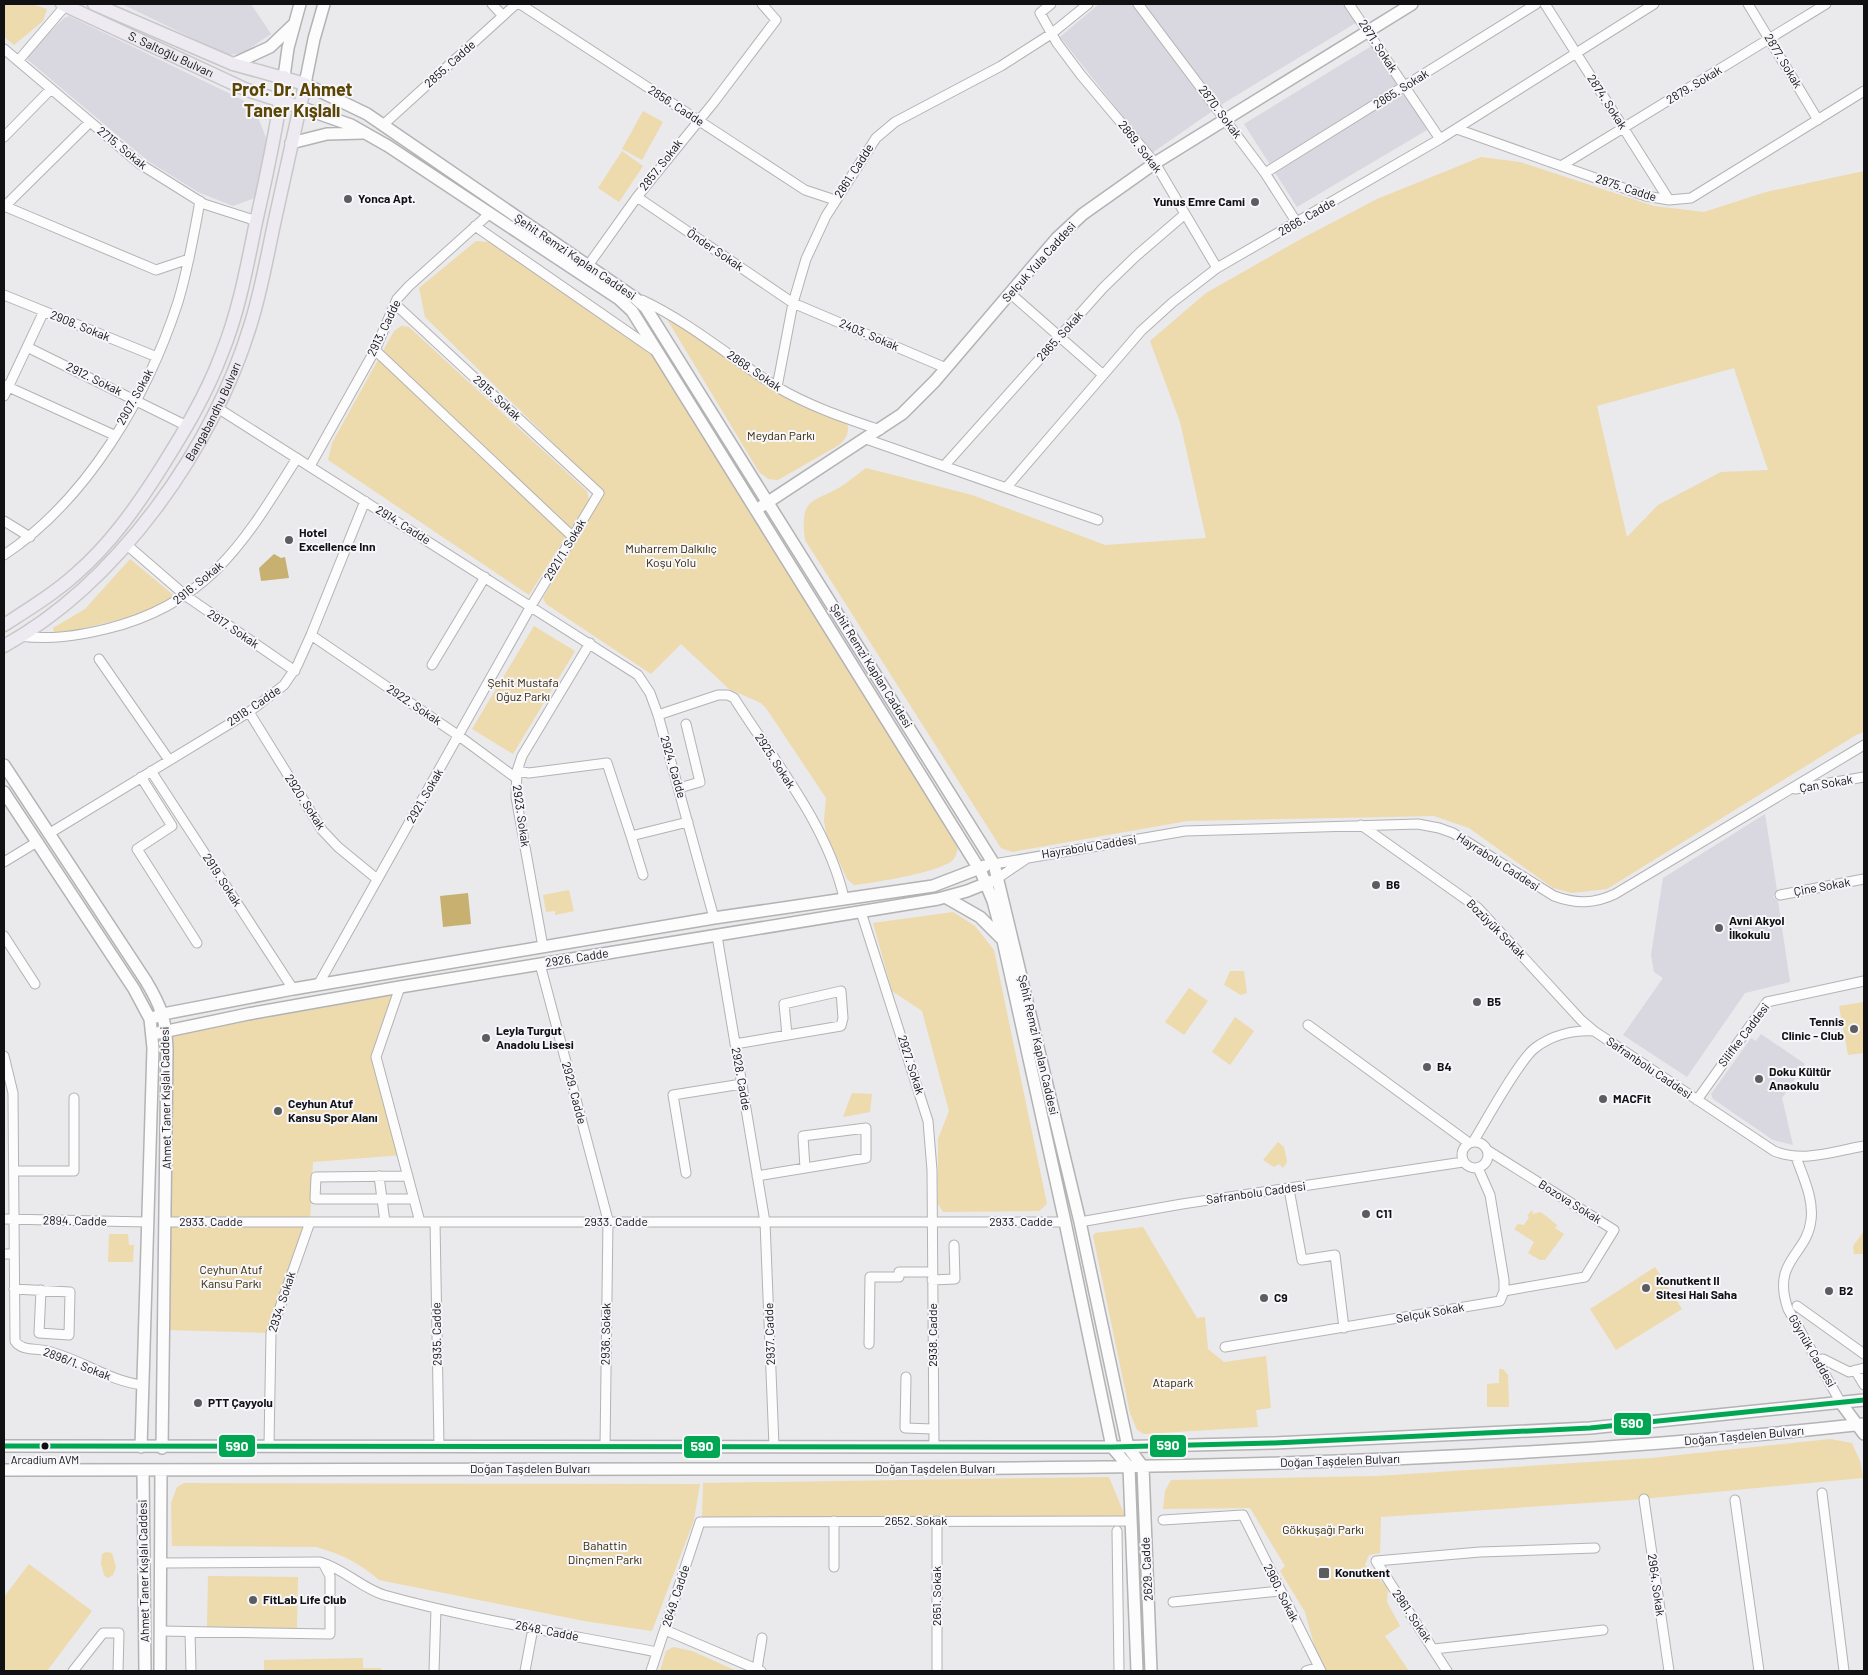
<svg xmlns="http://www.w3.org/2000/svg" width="1868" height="1675" viewBox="0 0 1868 1675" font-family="Barlow,sans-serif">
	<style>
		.built { fill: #d9d7df }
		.green { fill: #eddaad; fill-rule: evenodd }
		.water { fill: #c8b071 }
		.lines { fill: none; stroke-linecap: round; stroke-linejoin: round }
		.street-casing { stroke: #b3b2b4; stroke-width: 11 }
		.secondary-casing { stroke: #b3b2b4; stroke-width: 14 }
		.primary-casing { stroke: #c8c7c8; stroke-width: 15 }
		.street { stroke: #fcfcfc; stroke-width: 9 }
		.secondary { stroke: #fcfcfc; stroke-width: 11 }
		.primary { stroke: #edeaf1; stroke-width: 12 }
		.bus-1-casing { stroke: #f7f6fa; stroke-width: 9 }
		.bus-1 { stroke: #00a651; stroke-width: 5 }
		.poi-dot { fill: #5d5c5e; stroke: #f7f6fa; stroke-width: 2 }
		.bus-dot { fill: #111012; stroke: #f7f6fa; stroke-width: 2 }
		.labels { text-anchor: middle; stroke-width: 4; stroke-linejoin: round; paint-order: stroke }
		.bus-label { font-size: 11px; fill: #111012; stroke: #f7f6fa }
		.street-label { font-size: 12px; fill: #111012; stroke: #f7f6fa }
		.poi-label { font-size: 12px; font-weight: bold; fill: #111012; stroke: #f7f6fa; text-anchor: start }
		.park-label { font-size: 12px; fill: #352700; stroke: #f7f6fa }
		.district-label { font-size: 18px; font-weight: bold; fill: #5a4504; stroke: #f7f6fa }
		.line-badge { stroke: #f7f6fa; stroke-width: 2 }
		.badge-label { font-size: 14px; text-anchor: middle; font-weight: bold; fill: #fff }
	</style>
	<rect width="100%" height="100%" fill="#eae9ec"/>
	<path class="built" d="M122 4H251L271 34 243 53 227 55Z
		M1099 4H1347L1359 21 1224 103 1152 153 1060 37Z
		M69 16 243 100 256 112 266 138 257 197 233 206 198 192 148 161 28 60 27 55 64 18Z
		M1375 44 1427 130 1297 207 1244 124Z
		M1765 814 1777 890 1773 897 1778 901 1790 982 1745 993 1687 1077 1623 1035 1663 978 1654 972 1651 955 1663 878Z
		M1761 1034 1805 1064 1782 1098 1793 1145 1773 1140 1713 1099 1711 1094 1751 1038 1756 1041Z"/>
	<path class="green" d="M4 4H32L47 9 43 21 14 45 4 37Z
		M643 111 663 122 642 160 622 149Z
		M622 151 643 166 619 202 598 188Z
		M1481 157 1520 162 1654 206 1704 212 1766 192 1864 171V732L1856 735 1607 889 1572 893 1553 888 1469 828 1434 816 1187 821 1012 852 1001 848 805 540C799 494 815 504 845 484 852 479 859 473 866 468L972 495 1105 545 1206 538 1180 422 1150 341 1206 293 1301 239 1377 199ZM1734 368 1768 470 1721 472 1658 505 1627 537 1597 406Z
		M476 241 489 242 556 286 653 356 752 517 790 569 950 833 958 849C956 853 956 857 953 860 941 872 873 883 854 885L847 879 826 833 824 820 826 798 766 708 761 703 729 689 681 644 651 674 546 604 543 598 604 493 425 317 419 288Z
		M665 316 744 368 846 420C850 431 848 437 839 445L778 480 768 479 759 472Z
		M401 326 409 327 587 491 589 500 529 595 328 460 332 443 394 331Z
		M130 559 177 598C138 617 96 626 54 634L53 628 85 609Z
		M534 626 575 651 513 754 472 729Z
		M569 890 574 911 555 915V911L546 912 543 895Z
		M953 912 975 926 994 950 1047 1204 1039 1211 943 1212 938 1204V1139L949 1111 922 1011 892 991 873 923Z
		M1230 971H1244L1247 993 1241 995 1224 985Z
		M400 987 377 1049 402 1155 313 1162 310 1222 271 1333 165 1330 166 1029Z
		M1189 988 1208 1001 1184 1035 1165 1022Z
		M1864 1002V1053L1848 1055 1839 1006Z
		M1235 1017 1254 1031 1230 1065 1212 1052Z
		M852 1093 872 1094 870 1112 843 1117Z
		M1278 1142 1284 1147 1287 1162 1283 1168 1279 1164 1274 1167 1263 1160Z
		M1532 1210 1533 1214 1540 1212C1547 1216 1551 1220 1557 1225L1555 1228 1564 1234 1545 1260H1540L1528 1253 1534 1242 1514 1229 1518 1224 1524 1225 1529 1217 1527 1216Z
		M1143 1227 1197 1318 1205 1317 1208 1349 1224 1362 1266 1356 1271 1408 1256 1410 1258 1427 1144 1434 1137 1430 1130 1413 1093 1236 1095 1233Z
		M1864 1231V1254H1854L1853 1246Z
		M109 1234H128L129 1245H134L133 1262H108Z
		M1655 1267 1682 1309 1616 1350 1590 1309Z
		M1499 1369H1503L1508 1375 1509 1407H1487V1384L1499 1383Z
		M1830 1439 1852 1443 1860 1461 1863 1478 1631 1500 1381 1517 1380 1553 1369 1555 1365 1565 1388 1588 1387 1602 1400 1626 1385 1636 1409 1671H1325L1318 1659 1305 1612 1280 1571 1285 1566 1250 1508 1163 1509 1165 1491 1171 1480 1378 1476 1651 1458Z
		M1109 1477 1125 1516 702 1517 703 1483Z
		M184 1483 700 1484 694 1520 652 1631 584 1621 379 1580C360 1563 341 1554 316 1547L172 1546 171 1503 177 1487Z
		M106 1552 112 1553 116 1567 113 1575 108 1578 104 1575 101 1564 102 1554Z
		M29 1564 92 1611 47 1671H4V1597Z
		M208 1576 298 1577 297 1629 207 1627Z
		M673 1647 692 1651 737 1671H660L666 1651Z
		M363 1658V1668H381V1671H264V1660Z"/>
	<path class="water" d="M274 554 281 558 285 557 289 578 261 581 259 568Z
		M468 893 471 924 443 927 440 896Z"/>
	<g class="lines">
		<g class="street-casing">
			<path id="street" d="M492 4 503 16
				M520 4 805 190 835 200
				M1051 4 1040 13 1057 43 1081 75 1155 163 1217 268
				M1138 4 1265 173 1297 223
				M1349 4 1440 139
				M1545 4 1669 200
				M1748 4 1818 120
				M4 49 140 164 204 204 257 221
				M18 61 66 5
				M383 125 516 4
				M1457 129 1646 196 1669 200 1691 198 1864 91
				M4 137 51 89
				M1561 166 1826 4
				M1265 173 1536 4
				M637 197 793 303 946 368
				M4 206 156 270 189 259
				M4 207 90 122
				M475 226 654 350
				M587 267 637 197 714 102 776 20 762 4
				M1011 294 1102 374
				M4 295 157 357
				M642 300C691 323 732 359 777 387 809 406 845 418 880 430
				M27 347 187 426
				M375 350 573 537
				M4 385 114 435
				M777 387 793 303 806 259 826 216 876 138 895 122 1001 66 1051 34 1088 4
				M4 396 44 311
				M216 407 638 675 650 693 658 715 714 918
				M866 439 1098 520
				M310 466 375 350 397 299 409 286 489 214
				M944 466 1103 288 1135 257 1185 214
				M1006 488 1141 331 1173 302 1217 268 1440 139 1654 4
				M4 521 30 537
				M127 545 186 596 295 671
				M4 555C88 499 147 397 178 302 188 269 194 235 200 201
				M311 635 459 736 516 778
				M20 636C50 640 77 636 106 629 209 604 245 541 297 458
				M99 659 169 760
				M432 665 485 577
				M249 712 322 830 338 847 377 879
				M658 715 718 695H728L734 698C774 761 827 824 844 898
				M151 771 293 989
				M517 771 529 773 607 763 631 836 688 822
				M141 777 172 826 137 849 197 943
				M679 788 700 782 686 724
				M1795 789 1864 777
				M1361 825 1478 908 1581 1020 1594 1031
				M50 833 249 712 284 685 297 666 311 635 365 501
				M631 836 643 875
				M4 862 37 842
				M994 864 1185 831 1418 824 1439 828 1453 833 1554 896C1576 904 1594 904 1615 894L1864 745
				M998 878 1026 859
				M1780 895 1864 879
				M861 912 928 1121 932 1170 934 1447
				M4 936 35 984
				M717 936 765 1222 774 1446
				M543 947 516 797 517 771 522 756 590 643
				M540 964 608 1220 605 1447
				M318 985 531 606 599 493 395 304
				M400 987 376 1057 420 1222
				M1308 1025 1469 1143
				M735 1044 841 1026 843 1018 841 991 784 1004 787 1035
				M4 1056 13 1093 15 1341C21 1351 36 1348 47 1351 81 1359 108 1381 143 1385
				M1697 1100 1767 1002 1864 981
				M1462 1155a13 13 0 1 1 26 0a13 13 0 1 1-26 0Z
				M1473 1142C1486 1121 1519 1060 1535 1048 1552 1035 1574 1030 1594 1031L1774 1151C1804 1163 1834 1151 1864 1146
				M1487 1150 1614 1230 1585 1277 1504 1291
				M1796 1157C1803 1177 1814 1199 1811 1220 1807 1256 1771 1260 1788 1309L1841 1403
				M14 1171H74V1098
				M686 1173 673 1095 742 1084
				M379 1176 385 1222
				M408 1176 316 1177 315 1199H414
				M757 1176 866 1158V1128L803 1136 805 1168
				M1289 1189 1302 1260 1335 1255 1344 1328
				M4 1219 147 1222
				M166 1222H1065
				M435 1222 439 1446
				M1080 1222 1182 1204 1463 1162
				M4 1254H14
				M932 1280 955 1279 954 1245
				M14 1289 70 1292 69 1335 39 1333 41 1290
				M1797 1306 1864 1354
				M869 1344 870 1277H899V1272H932
				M1225 1347 1500 1301 1504 1291V1280L1490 1195 1478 1168
				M1816 1360 1823 1359 1849 1372 1864 1368
				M1855 1370 1864 1385
				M906 1377 905 1428 933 1429
				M269 1445 271 1333 310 1222
				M1822 1493 1844 1671
				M1644 1499 1669 1671
				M1735 1500 1759 1671
				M1163 1520 1243 1515 1321 1671
				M1117 1531 1119 1671
				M163 1563 320 1562C343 1568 361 1588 384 1595 474 1620 566 1634 657 1652
				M834 1567V1521
				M1173 1602 1280 1591
				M665 1630 761 1671
				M161 1631 330 1634V1576L323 1563
				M190 1632 191 1671
				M1434 1649 1603 1630
				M757 1669 762 1638
				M73 1671 103 1633H119L118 1671
				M434 1671 436 1609
				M525 1671 533 1628
				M651 1671 700 1522 1131 1521
				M937 1671V1521
				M1306 1671 1319 1667
				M1447 1671 1376 1561 1480 1552 1595 1548"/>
		</g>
		<g class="secondary-casing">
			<path id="secondary" d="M324 4 314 39 305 84 367 114 635 298 646 308 994 864 1080 1222 1128 1447 1143 1467
				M233 64 270 47 293 25
				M284 77 288 48 300 4
				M300 107 351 125 388 146 619 299 632 311 981 872 993 901 1000 927 1065 1222 1112 1447 1129 1467 1137 1671
				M291 143 327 134 363 133
				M762 506 902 414 935 381 1057 238 1083 214 1155 163 1412 4
				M4 765 146 981C161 1006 166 1020 167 1049L162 1448
				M4 792 134 989 150 1019 153 1048 141 1447
				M945 897 980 917 1001 938
				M150 1019 163 1014 293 989 714 918 933 886 985 866
				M153 1034 248 1014 400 987 938 899 967 891 992 881
				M1841 1403 1864 1434
				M4 1446 1112 1447 1274 1443 1590 1428 1864 1400
				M1143 1467 1151 1671
				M4 1470C235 1470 465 1469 696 1469 1086 1470 1476 1467 1864 1424
				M143 1470 145 1671
				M160 1671 161 1470"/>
		</g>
		<g class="primary-casing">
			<g id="primary">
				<path id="s1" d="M62 4 247 90 300 107"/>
				<path d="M4 625C29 609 55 593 77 573 110 544 135 509 158 473 182 435 206 396 222 353 239 311 247 266 256 222 267 174 277 126 284 77"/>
				<path id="s2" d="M4 646C118 583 214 447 251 323 261 291 267 257 274 224 284 177 295 131 305 84L233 64 94 4"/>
			</g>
		</g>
		<use href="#street" class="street"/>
		<use href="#secondary" class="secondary"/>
		<use href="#primary" class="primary"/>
		<g class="bus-1-casing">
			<path id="bus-1" d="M4 1446 1112 1447 1274 1443 1590 1428 1864 1400"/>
		</g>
		<use href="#bus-1" class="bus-1"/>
	</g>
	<g class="poi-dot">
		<circle cx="348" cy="199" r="5"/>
		<circle cx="1255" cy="202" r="5"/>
		<circle cx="289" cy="540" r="5"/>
		<circle cx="1376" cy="885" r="5"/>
		<circle cx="1719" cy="928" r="5"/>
		<circle cx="1477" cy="1002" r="5"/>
		<circle cx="1854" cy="1029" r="5"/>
		<circle cx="486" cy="1038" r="5"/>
		<circle cx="1427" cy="1067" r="5"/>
		<circle cx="1759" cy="1079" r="5"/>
		<circle cx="1603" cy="1099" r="5"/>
		<circle cx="278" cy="1111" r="5"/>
		<circle cx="1366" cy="1214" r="5"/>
		<circle cx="1646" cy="1288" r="5"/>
		<circle cx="1829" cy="1291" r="5"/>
		<circle cx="1264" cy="1298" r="5"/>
		<circle cx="198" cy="1403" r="5"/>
		<rect x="1318" y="1567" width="12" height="12" rx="2.5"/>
		<circle cx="253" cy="1600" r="5"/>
	</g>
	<circle class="bus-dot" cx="45" cy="1446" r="4.5"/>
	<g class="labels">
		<g class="bus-label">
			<text x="45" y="1464">Arcadium AVM</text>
		</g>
		<g class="street-label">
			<text transform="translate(1378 46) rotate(57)" y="4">2871. Sokak</text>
			<text dy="4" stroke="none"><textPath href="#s1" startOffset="120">S. Saltoğlu Bulvarı</textPath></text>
			<text transform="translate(1783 61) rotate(59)" y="4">2877. Sokak</text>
			<text transform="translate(450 64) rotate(-42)" y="4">2855. Cadde</text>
			<text transform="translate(1694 85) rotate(-31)" y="4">2879. Sokak</text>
			<text transform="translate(1401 89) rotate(-32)" y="4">2865. Sokak</text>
			<text transform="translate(1607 102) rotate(57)" y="4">2874. Sokak</text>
			<text transform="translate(676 106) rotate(33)" y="4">2856. Cadde</text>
			<text transform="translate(1220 112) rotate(53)" y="4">2870. Sokak</text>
			<text transform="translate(1140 147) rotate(52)" y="4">2869. Sokak</text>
			<text transform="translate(122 148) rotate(39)" y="4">2715. Sokak</text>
			<text transform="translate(661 165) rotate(-52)" y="4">2857. Sokak</text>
			<text transform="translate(854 171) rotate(-57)" y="4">2861. Cadde</text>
			<text transform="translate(1626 188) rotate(18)" y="4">2875. Cadde</text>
			<text transform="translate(1307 217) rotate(-30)" y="4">2866. Cadde</text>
			<text transform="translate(715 250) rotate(34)" y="4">Önder Sokak</text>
			<text transform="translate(575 257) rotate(34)" y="4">Şehit Remzi Kaplan Caddesi</text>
			<text transform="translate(1039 262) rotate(-48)" y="4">Selçuk Yula Caddesi</text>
			<text transform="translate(80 326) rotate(22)" y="4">2908. Sokak</text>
			<text transform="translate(384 328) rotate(-64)" y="4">2913. Cadde</text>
			<text transform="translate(869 335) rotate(23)" y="4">2403. Sokak</text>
			<text transform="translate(1060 336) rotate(-48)" y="4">2865. Sokak</text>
			<text transform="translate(754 371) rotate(34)" y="4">2868. Sokak</text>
			<text transform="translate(94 379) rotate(26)" y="4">2912. Sokak</text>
			<text transform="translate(135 397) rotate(-61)" y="4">2907. Sokak</text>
			<text transform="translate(497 398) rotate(43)" y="4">2915. Sokak</text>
			<text dy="4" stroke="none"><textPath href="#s2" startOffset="319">Bangabandhu Bulvarı</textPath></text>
			<text transform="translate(403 525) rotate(32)" y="4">2914. Cadde</text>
			<text transform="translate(565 550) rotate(-59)" y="4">2921/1. Sokak</text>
			<text transform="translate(198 583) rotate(-39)" y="4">2916. Sokak</text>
			<text transform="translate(233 629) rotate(34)" y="4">2917. Sokak</text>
			<text transform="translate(871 666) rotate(58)" y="4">Şehit Remzi Kaplan Caddesi</text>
			<text transform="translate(414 705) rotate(34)" y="4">2922. Sokak</text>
			<text transform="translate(254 706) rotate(-34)" y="4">2918. Cadde</text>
			<text transform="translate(775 761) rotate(57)" y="4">2925. Sokak</text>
			<text transform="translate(673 767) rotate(74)" y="4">2924. Cadde</text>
			<text transform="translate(1826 784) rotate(-10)" y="4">Çan Sokak</text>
			<text transform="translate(425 796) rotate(-60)" y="4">2921. Sokak</text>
			<text transform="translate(305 802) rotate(57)" y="4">2920. Sokak</text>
			<text transform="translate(521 816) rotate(82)" y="4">2923. Sokak</text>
			<text transform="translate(1089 847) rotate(-9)" y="4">Hayrabolu Caddesi</text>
			<text transform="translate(1498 862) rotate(33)" y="4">Hayrabolu Caddesi</text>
			<text transform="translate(222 880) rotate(57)" y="4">2919. Sokak</text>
			<text transform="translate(1822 887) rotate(-10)" y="4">Çine Sokak</text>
			<text transform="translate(1496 929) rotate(45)" y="4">Bozüyük Sokak</text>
			<text transform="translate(577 958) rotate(-9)" y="4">2926. Cadde</text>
			<text transform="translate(1744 1035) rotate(-53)" y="4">Silifke Caddesi</text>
			<text transform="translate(1038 1045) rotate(77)" y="4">Şehit Remzi Kaplan Caddesi</text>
			<text transform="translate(911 1065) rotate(72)" y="4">2927. Sokak</text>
			<text transform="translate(1649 1068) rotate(34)" y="4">Safranbolu Caddesi</text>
			<text transform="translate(741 1079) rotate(80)" y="4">2928. Cadde</text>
			<text transform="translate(574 1093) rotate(75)" y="4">2929. Cadde</text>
			<text transform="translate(166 1098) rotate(-91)" y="4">Ahmet Taner Kışlalı Caddesi</text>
			<text transform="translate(1256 1193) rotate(-8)" y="4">Safranbolu Caddesi</text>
			<text transform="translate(1570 1202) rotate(32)" y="4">Bozova Sokak</text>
			<text transform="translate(75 1221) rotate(1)" y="4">2894. Cadde</text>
			<text x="211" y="1226">2933. Cadde</text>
			<text x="616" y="1226">2933. Cadde</text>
			<text x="1021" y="1226">2933. Cadde</text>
			<text transform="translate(282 1302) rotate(-72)" y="4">2934. Sokak</text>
			<text transform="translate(1430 1313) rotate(-10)" y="4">Selçuk Sokak</text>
			<text transform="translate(437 1334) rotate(-91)" y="4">2935. Cadde</text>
			<text transform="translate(606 1334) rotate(-89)" y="4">2936. Sokak</text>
			<text transform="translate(770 1334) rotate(-92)" y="4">2937. Cadde</text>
			<text transform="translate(933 1335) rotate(-90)" y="4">2938. Cadde</text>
			<text transform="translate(1812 1351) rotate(60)" y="4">Göynük Caddesi</text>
			<text transform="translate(77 1364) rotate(21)" y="4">2896/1. Sokak</text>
			<text transform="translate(1744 1436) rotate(-5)" y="4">Doğan Taşdelen Bulvarı</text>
			<text transform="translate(1340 1461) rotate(-2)" y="4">Doğan Taşdelen Bulvarı</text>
			<text x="530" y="1473">Doğan Taşdelen Bulvarı</text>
			<text x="935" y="1473">Doğan Taşdelen Bulvarı</text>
			<text x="916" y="1525">2652. Sokak</text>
			<text transform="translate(1147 1569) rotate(-93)" y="4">2629. Cadde</text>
			<text transform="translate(144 1571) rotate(-91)" y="4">Ahmet Taner Kışlalı Caddesi</text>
			<text transform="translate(1656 1585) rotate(82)" y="4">2964. Sokak</text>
			<text transform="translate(1281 1593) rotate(63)" y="4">2960. Sokak</text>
			<text transform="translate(676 1596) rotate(-72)" y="4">2649. Cadde</text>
			<text transform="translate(937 1596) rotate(-90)" y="4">2651. Sokak</text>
			<text transform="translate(1412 1616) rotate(56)" y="4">2961. Sokak</text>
			<text transform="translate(547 1631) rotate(11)" y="4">2648. Cadde</text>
		</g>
		<g class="poi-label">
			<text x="358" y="203">Yonca Apt.</text>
			<text x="1245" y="206" text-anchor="end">Yunus Emre Cami</text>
			<text x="299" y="537">Hotel<tspan x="299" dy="14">Excellence Inn</tspan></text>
			<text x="1386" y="889">B6</text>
			<text x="1729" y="925">Avni Akyol<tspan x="1729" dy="14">İlkokulu</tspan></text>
			<text x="1487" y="1006">B5</text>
			<text x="1844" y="1026" text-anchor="end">Tennis<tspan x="1844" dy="14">Clinic - Club</tspan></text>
			<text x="496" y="1035">Leyla Turgut<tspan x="496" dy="14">Anadolu Lisesi</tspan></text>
			<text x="1437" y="1071">B4</text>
			<text x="1769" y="1076">Doku Kültür<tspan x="1769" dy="14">Anaokulu</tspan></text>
			<text x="1613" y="1103">MACFit</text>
			<text x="288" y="1108">Ceyhun Atuf<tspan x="288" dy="14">Kansu Spor Alanı</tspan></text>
			<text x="1376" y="1218">C11</text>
			<text x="1656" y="1285">Konutkent II<tspan x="1656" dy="14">Sitesi Halı Saha</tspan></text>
			<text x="1839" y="1295">B2</text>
			<text x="1274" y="1302">C9</text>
			<text x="208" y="1407">PTT Çayyolu</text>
			<text x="1335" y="1577">Konutkent</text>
			<text x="263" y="1604">FitLab Life Club</text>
		</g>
		<g class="park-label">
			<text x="781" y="440">Meydan Parkı</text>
			<text x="671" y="553">Muharrem Dalkılıç<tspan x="671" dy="14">Koşu Yolu</tspan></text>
			<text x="523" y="687">Şehit Mustafa<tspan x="523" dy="14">Oğuz Parkı</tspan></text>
			<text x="231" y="1274">Ceyhun Atuf<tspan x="231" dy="14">Kansu Parkı</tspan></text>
			<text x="1173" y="1387">Atapark</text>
			<text x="1323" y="1534">Gökkuşağı Parkı</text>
			<text x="605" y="1550">Bahattin<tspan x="605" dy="14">Dinçmen Parkı</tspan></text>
		</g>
		<g class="district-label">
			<text x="292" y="96">Prof. Dr. Ahmet<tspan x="292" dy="21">Taner Kışlalı</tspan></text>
		</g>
	</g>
	<g class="line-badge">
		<rect x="1613" y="1412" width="39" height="24" rx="5" fill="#00a651"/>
		<rect x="1149" y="1434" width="38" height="24" rx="5" fill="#00a651"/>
		<rect x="218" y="1434" width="38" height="24" rx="5" fill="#00a651"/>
		<rect x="683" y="1435" width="38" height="24" rx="5" fill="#00a651"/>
	</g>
	<g class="badge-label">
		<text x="1632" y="1428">590</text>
		<text x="1168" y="1450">590</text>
		<text x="237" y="1451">590</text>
		<text x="702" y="1451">590</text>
	</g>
	<rect width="1868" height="1675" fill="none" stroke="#111012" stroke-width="10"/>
</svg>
